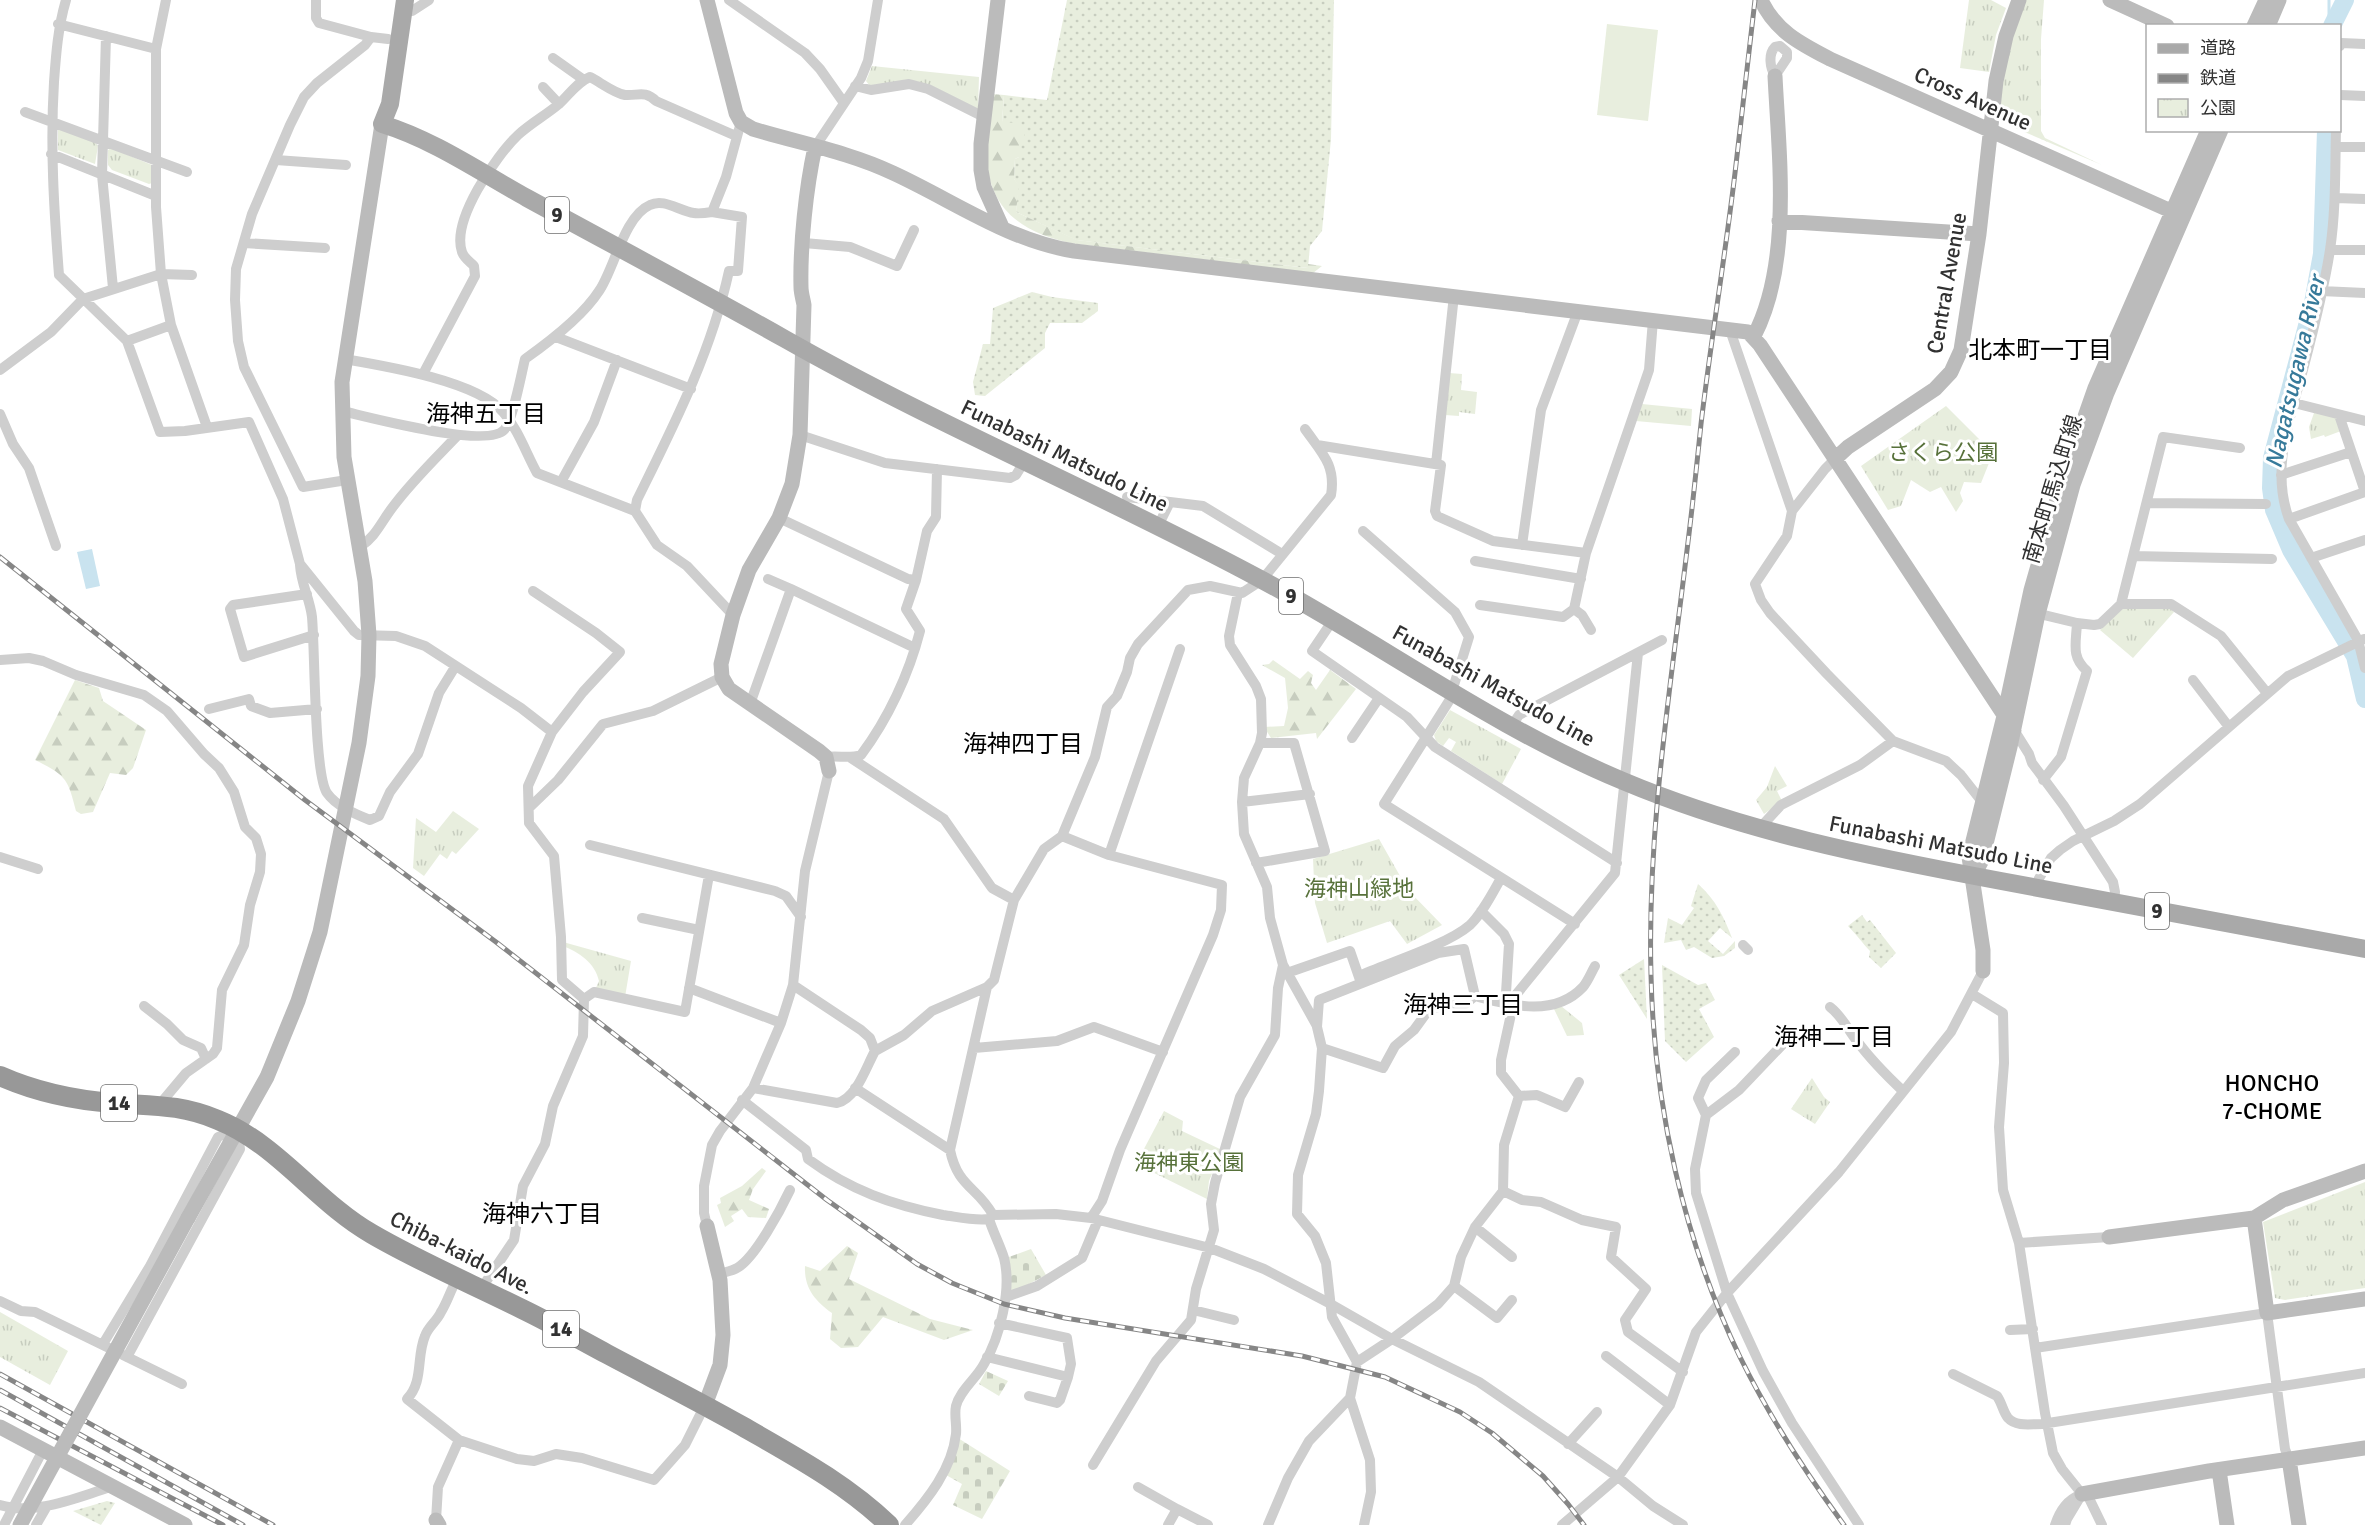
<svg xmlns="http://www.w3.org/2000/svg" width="2365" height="1525" viewBox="0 0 2365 1525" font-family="Signika,'Noto Sans JP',sans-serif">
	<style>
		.grass { fill: url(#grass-dots) }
		.forest { fill: url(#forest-firs) }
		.cemetery { fill: url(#cemetery-stones) }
		.park { fill: url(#park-tufts) }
		.pitch { fill: #e8eede }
		.water { fill: #c9e3ef }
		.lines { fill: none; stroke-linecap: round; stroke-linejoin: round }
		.stream { stroke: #c9e3ef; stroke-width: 3 }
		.river { stroke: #c9e3ef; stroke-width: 18 }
		.street { stroke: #cecece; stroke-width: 10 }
		.secondary { stroke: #bbb; stroke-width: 15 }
		.primary { stroke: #a9a9a9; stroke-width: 18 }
		.highway { stroke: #989898; stroke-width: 20 }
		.rail-casing { stroke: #868686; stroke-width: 5 }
		.rail { stroke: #fff; stroke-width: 3; stroke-dasharray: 9; stroke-linecap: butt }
		.secondary-bridge { stroke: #bbb; stroke-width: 15 }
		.labels { text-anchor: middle; stroke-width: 6; stroke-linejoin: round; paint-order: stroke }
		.shield { fill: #fff; stroke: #6f6f6f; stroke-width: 1.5 }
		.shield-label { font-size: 21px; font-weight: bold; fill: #313131 }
		.street-label { font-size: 22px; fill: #313131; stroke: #fff }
		.park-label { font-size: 22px; fill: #57713a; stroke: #fff }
		.neighbourhood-label { font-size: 24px; fill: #000; stroke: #fff }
		.water-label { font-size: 24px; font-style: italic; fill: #377a9a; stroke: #fff }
	</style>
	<defs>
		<pattern id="grass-dots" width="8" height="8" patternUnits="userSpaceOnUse" patternTransform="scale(1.5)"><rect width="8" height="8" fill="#e8eede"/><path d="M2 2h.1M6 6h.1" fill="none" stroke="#c7cdbf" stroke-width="1.8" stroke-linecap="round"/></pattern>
		<pattern id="forest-firs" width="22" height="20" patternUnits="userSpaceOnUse" patternTransform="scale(1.5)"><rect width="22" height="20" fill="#e8eede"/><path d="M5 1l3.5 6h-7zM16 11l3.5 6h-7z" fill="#c7cdbf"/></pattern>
		<pattern id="cemetery-stones" width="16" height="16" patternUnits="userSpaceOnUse" patternTransform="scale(1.5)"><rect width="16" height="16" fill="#e8eede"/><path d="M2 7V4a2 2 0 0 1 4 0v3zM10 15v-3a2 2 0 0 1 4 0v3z" fill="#c7cdbf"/></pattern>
		<pattern id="park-tufts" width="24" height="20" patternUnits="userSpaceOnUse" patternTransform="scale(1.5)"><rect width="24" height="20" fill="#e8eede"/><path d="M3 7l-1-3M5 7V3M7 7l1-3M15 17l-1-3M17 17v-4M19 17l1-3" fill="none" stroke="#c7cdbf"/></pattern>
	</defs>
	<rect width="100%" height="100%" fill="#fff"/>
	<path class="grass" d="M1067 0H1334L1331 139 1322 231 1310 246 1308 268 1076 240 1016 212 1018 185 1014 179 1015 159 1019 157V140L1002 122 1004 95 1047 100Z
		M1032 292 1052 297 1098 303V311L1082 323H1050L1045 333V348L985 396 975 395 973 382 983 344H990L993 308Z
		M1698 884C1716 900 1724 917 1732 938L1720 928 1708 941 1723 954 1735 941V948L1724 956 1712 958 1694 947 1686 950 1681 940 1664 943 1668 918 1682 925 1694 908 1691 906Z
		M1862 915 1867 922 1870 920 1896 953 1881 968 1869 957 1870 951C1864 945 1856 934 1848 926Z
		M1644 959 1647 1019 1619 975Z
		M1662 965 1698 985 1706 983 1715 1000 1699 1009 1714 1037 1686 1062 1665 1041Z
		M107 1501 115 1503 101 1525 73 1511Z"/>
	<path class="forest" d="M992 94 1004 95 1002 122 1018 123 1025 128 1024 139 1019 140V157L1015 159 1014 179 1019 185 1016 212 1077 240 1308 268V264L1322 266 1313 273 1076 244C1019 233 985 207 986 145 986 128 990 110 992 94Z
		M1273 660 1300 679 1308 671 1313 675 1311 683 1316 690 1330 670 1356 689 1317 739 1316 733 1271 738 1264 727 1284 726 1288 708 1285 678 1262 665 1269 664Z
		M75 680 99 688 103 701 146 730 133 768 126 775 110 773 93 812 81 814 76 811C68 779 66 775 35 760Z
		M762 1168 766 1171 753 1189 749 1200 769 1209 766 1218 748 1217 742 1209 731 1216 734 1221 725 1227 717 1205 721 1203 720 1198 742 1186Z
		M847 1246 858 1253 849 1279 930 1319 973 1330 944 1340 883 1317 858 1347 841 1348 830 1339 832 1313C815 1301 804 1288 805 1266L820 1271Z"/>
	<path class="cemetery" d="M1031 1249 1046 1275 1010 1294 1006 1258Z
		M986 1371 1008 1381 999 1396 979 1384Z
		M958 1438 1010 1471 982 1519 953 1505 962 1484 946 1475Z"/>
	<path class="park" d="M1969 0H1991L2006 8 1996 35 1989 72 1960 68Z
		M2023 0H2044L2041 39V131L2045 138 2102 165 2008 125 1996 115 2003 66Z
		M872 66 979 77 978 109 927 86H870L866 81Z
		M58 129 94 141 98 146 95 164 58 150Z
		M111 148 152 165V183L149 184 112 170 108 165V150Z
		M1449 373 1462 374 1461 390 1477 392 1475 414 1459 412V416L1445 415Z
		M1642 404 1692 409 1691 426 1636 421Z
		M1946 406 1993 453 1981 483 1964 482 1960 493 1963 501 1956 512 1941 487 1930 492 1911 480 1901 506 1888 510 1861 466Z
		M2314 413 2337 415 2341 431 2325 437 2324 435 2311 439 2309 427Z
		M2123 607H2168L2174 612 2133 658 2100 630Z
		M1450 710 1521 749 1502 784 1451 751 1456 742 1449 738 1443 746 1436 741 1434 735Z
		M1775 766 1787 786 1777 791 1782 801 1764 814 1756 800 1767 787Z
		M453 811 479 829 456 854 452 851 447 859 440 854 424 876 413 868 416 818 436 832Z
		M1379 839 1408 890 1442 925 1407 944 1390 921 1327 943 1315 903 1313 859Z
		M563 942 631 961 625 997 595 990 599 981C595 963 579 952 563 946Z
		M1561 1006 1582 1023 1584 1035 1567 1036 1554 1009Z
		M1812 1078 1824 1097 1830 1102 1815 1124 1791 1109Z
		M1164 1111 1183 1121 1182 1131 1222 1150 1209 1181 1207 1199 1136 1164Z
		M2365 1182V1288L2285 1300 2275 1298 2263 1222Z
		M0 1312 68 1351 50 1385 0 1357Z"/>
	<path class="pitch" d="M1607 24 1658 30 1648 121 1597 115Z"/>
	<path class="water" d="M92 549 100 586 86 589 77 552Z"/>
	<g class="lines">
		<path class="stream" d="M2329 0V26"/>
		<path class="river" d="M2332 26 2345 0
			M2326 130 2322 254 2313 303 2272 458 2271 488 2274 510 2291 550 2355 656 2365 699"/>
		<path class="street" d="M66 0C58 27 56 54 54 82 50 147 54 210 59 275L127 341 160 432 185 431 249 422 283 499 300 564 354 631 359 635 396 636 425 646 521 708 552 732
			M166 0 156 49V207L161 274 171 325 207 427
			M316 0V18L319 23 371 37 388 39
			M729 0 805 53 820 69 844 103
			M404 10 412 11 429 0
			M58 24 156 49
			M106 36 102 175 113 288
			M1780 46 1787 52V58L1775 76C1770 68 1768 54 1775 47Z
			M2340 46 2341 43 2365 44
			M553 58 584 80
			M855 86 871 90 909 84 928 89 984 117
			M543 87 559 104
			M2340 95 2365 96
			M25 112 187 172
			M2336 130C2335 170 2336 210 2330 250 2324 289 2314 328 2304 366 2291 416 2270 467 2289 519L2358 640 2365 668
			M815 147 861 78 868 61 878 0
			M2336 147H2365
			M51 154 156 196
			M276 160 346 165
			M2336 198 2365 199
			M244 243 325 248
			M804 243 850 247 897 266 914 230
			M2330 250H2365
			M2321 291 2365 293
			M1730 330 1792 511 1787 536 1755 584 1761 600 1770 613 1827 674 1893 741 1946 761 1961 775 1983 803
			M556 337 691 389
			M127 341 171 325
			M344 359C385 366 477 381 503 412 518 429 526 453 537 473L635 511 657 545 687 566 733 615
			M0 370 51 332 83 299 161 274 192 275
			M423 374 475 276 474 266C470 262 464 258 462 252 451 220 496 156 518 135 531 123 546 115 559 104 569 95 577 82 590 77 600 82 614 93 625 95 638 96 645 90 656 101L736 136
			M2294 403 2365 421
			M342 411C369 417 487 449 504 430 513 420 521 375 525 359 549 342 583 316 599 291 614 270 624 216 650 205 664 198 679 211 694 213 699 214 706 213 712 212L726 177 741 122
			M0 414 13 444 29 468 56 546
			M2339 415 2365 492
			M800 435 885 463 1010 478 1016 475 1024 462
			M1317 445 1441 465 1435 511 1437 516 1493 541 1586 553 1649 370 1653 320
			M1436 464 1454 295
			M2281 475 2351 452
			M347 480 303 487 244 367 238 341 235 300 236 269 252 214 290 125 304 97 317 83 365 45 371 37
			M561 482 594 422 617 360
			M1127 497 1170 502
			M2147 503 2266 504
			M635 511 637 500C674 425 711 353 729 271H738L742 217 712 212
			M1792 511 1825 469 1836 458
			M779 518 908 579 916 580
			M2289 519 2365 492
			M1158 526 1170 502 1203 506 1282 554
			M1363 531 1455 612 1469 637 1449 701 1384 804 1575 924
			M1522 545 1541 410 1578 311
			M360 547C376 536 380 524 392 508 411 482 435 459 457 436
			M2133 556 2272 559
			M2311 558 2365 540
			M1475 561 1581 579
			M300 565C301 584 310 599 312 617 315 649 314 774 327 793 336 806 355 814 370 820L379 816 390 792 418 754 439 693 455 667
			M768 579 791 589
			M1238 593 1229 636 1230 645 1256 686 1261 699 1262 733 1260 743 1244 778 1242 802 1244 834 1267 887 1270 918 1283 965 1317 1026
			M307 594 233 605 230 609 244 657 314 635
			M2121 604H2171L2221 636 2267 693
			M1480 605 1563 617 1574 609 1586 553
			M1574 609 1582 615 1591 630
			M2032 612 2077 623 2094 625 2100 624 2121 604 2163 437 2240 448
			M1333 620 1312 651 1407 717 1435 747 1617 863
			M0 660 29 658 43 661 76 675 144 695 167 711 204 754 219 768 234 792 245 827 256 838 261 854 260 872 250 905 244 945 222 990 217 1048 213 1054 186 1073 160 1104
			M2193 680 2229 727
			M750 704 791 589 915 648
			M209 709 249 699 251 706 270 713 317 709
			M1511 727 1519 715 1662 640
			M2014 730 2029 754 2032 763 2064 806 2113 882 2115 892 2114 903
			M1352 738 1379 698
			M826 757C838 755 849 759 861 755 888 719 909 674 920 631L906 609 916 580 927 531 936 517 937 469
			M851 758 944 819 992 888 1014 900
			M2043 780 2061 757 2087 671C2071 657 2076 644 2077 623
			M1242 802 1310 794
			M530 807 558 780 603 724 653 711 722 677
			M1759 829 1781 805 1860 765 1893 741
			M1062 836 1109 855 1222 885 1221 910 1213 935 1120 1150 1102 1201 1091 1218
			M590 845 775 891 786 896 801 917
			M1109 855 1180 649
			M0 857 38 869
			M1256 863 1325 851 1294 743H1260
			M2034 887 2051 858 2060 850 2073 841 2114 821 2140 804 2288 676 2364 639
			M1481 911 1504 934 1509 944 1506 993 1514 1006
			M642 918 699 930
			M1743 945 1748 950
			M1287 973 1350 951 1360 980
			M1359 976C1388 963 1447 945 1470 925 1483 912 1492 894 1501 878
			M689 988 781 1023
			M1972 994 2003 1013 2004 1063 1999 1127 2003 1190 2019 1243 2045 1413 2053 1453 2062 1469 2082 1494
			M584 999 594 992 685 1012 709 875
			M144 1006 167 1024 183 1040 201 1048 206 1059
			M1830 1007C1842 1016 1848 1030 1857 1041 1871 1060 1886 1075 1903 1091
			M974 1048 1057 1041 1094 1027 1163 1052
			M1322 1048 1383 1068 1395 1046 1414 1030 1430 1008 1465 1004 1475 996C1510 1005 1554 1018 1583 987 1588 981 1591 973 1595 966
			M875 1051 904 1035 932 1011 987 987
			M1735 1052 1706 1080 1698 1098 1706 1115 1695 1169 1696 1193 1727 1293 1763 1371 1792 1423 1859 1525
			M753 1088 837 1103C857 1098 866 1067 875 1051L870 1038 861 1030 793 985
			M855 1088 950 1150
			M1519 1096 1537 1095 1565 1107 1579 1082
			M742 1100 806 1150 808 1159C850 1190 892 1205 943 1215 958 1217 975 1221 989 1219L993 1215 1056 1214 1091 1218 1210 1248 1264 1269 1329 1303 1392 1339 1479 1382 1618 1477 1653 1506 1683 1525
			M1706 1115 1739 1090 1783 1044
			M1503 1191 1522 1200 1541 1202 1582 1220 1616 1227 1611 1257 1646 1289 1625 1320 1628 1332 1683 1372
			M993 1215C977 1186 958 1188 950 1150L987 987 994 980 1014 900 1044 849 1062 836 1095 757 1107 707 1117 696 1127 672 1130 658 1138 644 1188 590 1210 586 1242 593 1262 580 1331 495C1336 465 1322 453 1305 429
			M707 1226 704 1213V1186L712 1145 720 1131 753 1088 781 1023 793 985 805 871 829 771
			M1475 1227 1512 1257
			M2019 1243 2109 1237
			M719 1274C725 1272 732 1271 737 1268 755 1258 781 1209 790 1190
			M1454 1286 1497 1318 1512 1300
			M481 1289 514 1240 523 1186 545 1144 553 1106 583 1036 584 999 562 980 561 937 554 856 529 823 528 786 552 732 583 692 620 652 596 633 533 591
			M1006 1297 1037 1286 1082 1258 1098 1220
			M0 1301 21 1311 35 1312 109 1348
			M1193 1310 1234 1320
			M2010 1330 2033 1329
			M103 1344 150 1266 218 1137 237 1129 240 1149 127 1357
			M2035 1348 2267 1313 2285 1449 2289 1459
			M123 1355 182 1384
			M1606 1356 1670 1405
			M987 1357 1068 1377 1071 1364 1067 1338 999 1323
			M1357 1362 1392 1339 1438 1304 1454 1286 1461 1257 1475 1227 1503 1191 1504 1145 1519 1096 1501 1073V1060L1515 996 1615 873 1638 653
			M1953 1374 1997 1396C2002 1403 2003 1412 2008 1418 2016 1427 2031 1424 2042 1424L2365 1373
			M1029 1396 1057 1403 1060 1400 1068 1377
			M1350 1398 1370 1460 1371 1492 1364 1525
			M459 1440 517 1459 534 1461 556 1454 582 1458 654 1480 685 1445 705 1405
			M1568 1444 1597 1412
			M1093 1465 1156 1361 1191 1320 1196 1289 1214 1230 1211 1204 1215 1183 1240 1097 1275 1035 1278 988 1283 965
			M1138 1487 1177 1509
			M2086 1492 2102 1525
			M0 1505C36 1516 77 1497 111 1487
			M436 1520 438 1487 459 1440 407 1399C424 1381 416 1357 425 1336 428 1327 437 1321 441 1312 448 1301 451 1288 458 1278
			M4 1525 43 1450
			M36 1525 47 1506
			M905 1525C928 1499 952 1469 956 1434 957 1425 954 1415 956 1406 960 1390 976 1379 984 1364 1000 1337 1012 1289 1004 1258 1000 1245 993 1232 989 1219
			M1168 1525 1177 1509 1208 1525
			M1268 1525 1288 1478 1309 1441 1350 1398 1357 1362 1332 1317 1326 1263 1315 1236 1297 1214 1298 1175 1316 1114 1319 1091 1322 1048 1317 1027 1319 1000 1438 953 1464 949 1475 996
			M1562 1525 1618 1477 1670 1405 1696 1332 1727 1293 1839 1172 1951 1032 1983 971
			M2055 1525C2060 1510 2067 1500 2082 1494
			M2065 1525 2067 1519 2082 1494"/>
		<path class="secondary" d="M707 0 736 113 741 122 753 129C799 143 849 152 893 173 952 200 1009 241 1074 251L1748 332 1760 345 2014 730
			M998 0 981 144V170L984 187 1002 227
			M1761 0C1775 31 1801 44 1830 59L2180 215
			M2110 0 2167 26
			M2254 26 2266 0
			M2268 26 2279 0
			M815 147C806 188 800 245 801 287 801 293 803 299 804 305L800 435 792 484 779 518 749 570 733 615 721 664 722 677 729 689 819 751 826 757 829 771
			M1779 221 1979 234
			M1754 336C1792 263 1779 157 1775 76
			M1836 458 1848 447 1935 389 1951 372 1961 350 1979 234 1996 81 2006 36 2019 0
			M1973 877 1982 860 2010 747 2038 614 2073 485 2107 393 2221 130
			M1983 971V950L1969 857 2004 716 2031 590 2062 482 2095 388 2208 130
			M188 1218 267 1077 298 1001 320 932 359 743 368 676 369 635 365 581 344 457 342 382 382 124
			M2254 1218 2267 1313 2365 1299
			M2109 1237 2254 1218 2283 1200 2365 1171
			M705 1405 720 1365 723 1335 720 1280 707 1226
			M0 1427 185 1525
			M2289 1459 2299 1525
			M2219 1470 2227 1525
			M2082 1494 2209 1471 2365 1448
			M436 1520 439 1525"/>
		<path class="primary" d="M382 124C434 140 480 172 527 198 613 245 700 291 785 339 940 427 1105 495 1262 580 1383 645 1495 728 1623 781 1744 832 1872 857 2001 881 2122 903 2243 927 2365 949
			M382 124 390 104 405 0"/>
		<path class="highway" d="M0 1076C36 1092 74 1100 113 1103 152 1106 180 1104 218 1120 278 1144 316 1202 372 1234 420 1262 472 1284 522 1309 551 1323 579 1339 607 1354 652 1378 698 1401 742 1426 794 1456 845 1483 889 1525"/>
		<g class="rail-casing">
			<path id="rail" d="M1755 0C1748 58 1742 115 1735 173 1725 257 1711 340 1701 424 1697 463 1693 502 1688 542 1671 685 1647 829 1651 975 1654 1105 1683 1239 1740 1357 1769 1416 1805 1472 1844 1525
				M0 557 305 800 496 942 827 1200 917 1264 952 1283 1004 1304 1065 1318 1302 1356 1385 1377 1460 1412 1492 1433 1543 1476 1568 1504 1584 1525
				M0 1374 273 1525
				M0 1390 243 1525
				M0 1408 223 1525"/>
		</g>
		<use href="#rail" class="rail"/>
		<path class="secondary-bridge" d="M20 1525 188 1218"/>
	</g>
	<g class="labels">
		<g class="shield">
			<rect x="545" y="197" width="24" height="36" rx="4.5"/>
			<rect x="1279" y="578" width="24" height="36" rx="4.5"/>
			<rect x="2145" y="893" width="24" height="36" rx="4.5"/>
			<rect x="101" y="1085" width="36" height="36" rx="4.5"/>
			<rect x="543" y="1311" width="36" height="36" rx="4.5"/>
		</g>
		<g class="shield-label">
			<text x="557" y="222">9</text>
			<text x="1291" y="603">9</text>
			<text x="2157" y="918">9</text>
			<text x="119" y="1110">14</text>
			<text x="561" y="1336">14</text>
		</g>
		<g class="street-label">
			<text transform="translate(1973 98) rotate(24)" y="8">Cross Avenue</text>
			<text transform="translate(1946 283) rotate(-80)" y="8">Central Avenue</text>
			<text transform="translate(1065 455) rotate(26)" y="8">Funabashi Matsudo Line</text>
			<text transform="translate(2052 489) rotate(-73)" y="8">南本町馬込町線</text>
			<text transform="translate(1494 685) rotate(29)" y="8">Funabashi Matsudo Line</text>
			<text transform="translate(1941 844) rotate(11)" y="8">Funabashi Matsudo Line</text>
			<text transform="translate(462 1252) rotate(27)" y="8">Chiba-kaido Ave.</text>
		</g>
		<g class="park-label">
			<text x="1943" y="460">さくら公園</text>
			<text x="1359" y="896">海神山緑地</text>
			<text x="1189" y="1170">海神東公園</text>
		</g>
		<g class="neighbourhood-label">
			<text x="2040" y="358">北本町一丁目</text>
			<text x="486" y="422">海神五丁目</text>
			<text x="1023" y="752">海神四丁目</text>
			<text x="1463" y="1013">海神三丁目</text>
			<text x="1834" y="1045">海神二丁目</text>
			<text x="2272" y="1091">HONCHO<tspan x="2272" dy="28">7-CHOME</tspan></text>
			<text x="542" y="1222">海神六丁目</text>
		</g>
		<g class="water-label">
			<text transform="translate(2295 372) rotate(-77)" y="8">Nagatsugawa River</text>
		</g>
	</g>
	<rect x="2146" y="24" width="195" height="108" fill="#ffffff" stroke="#adadad" stroke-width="1.5"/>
	<rect x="2158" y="44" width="30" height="9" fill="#a9a9a9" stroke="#adadad" stroke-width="1.5"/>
	<text x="2200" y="54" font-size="18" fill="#313131">道路</text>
	<rect x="2158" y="74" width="30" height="9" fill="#868686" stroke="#adadad" stroke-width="1.5"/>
	<text x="2200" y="84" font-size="18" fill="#313131">鉄道</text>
	<rect x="2158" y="99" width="30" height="18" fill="url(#park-tufts)" stroke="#adadad" stroke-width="1.5"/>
	<text x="2200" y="114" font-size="18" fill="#313131">公園</text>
</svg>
